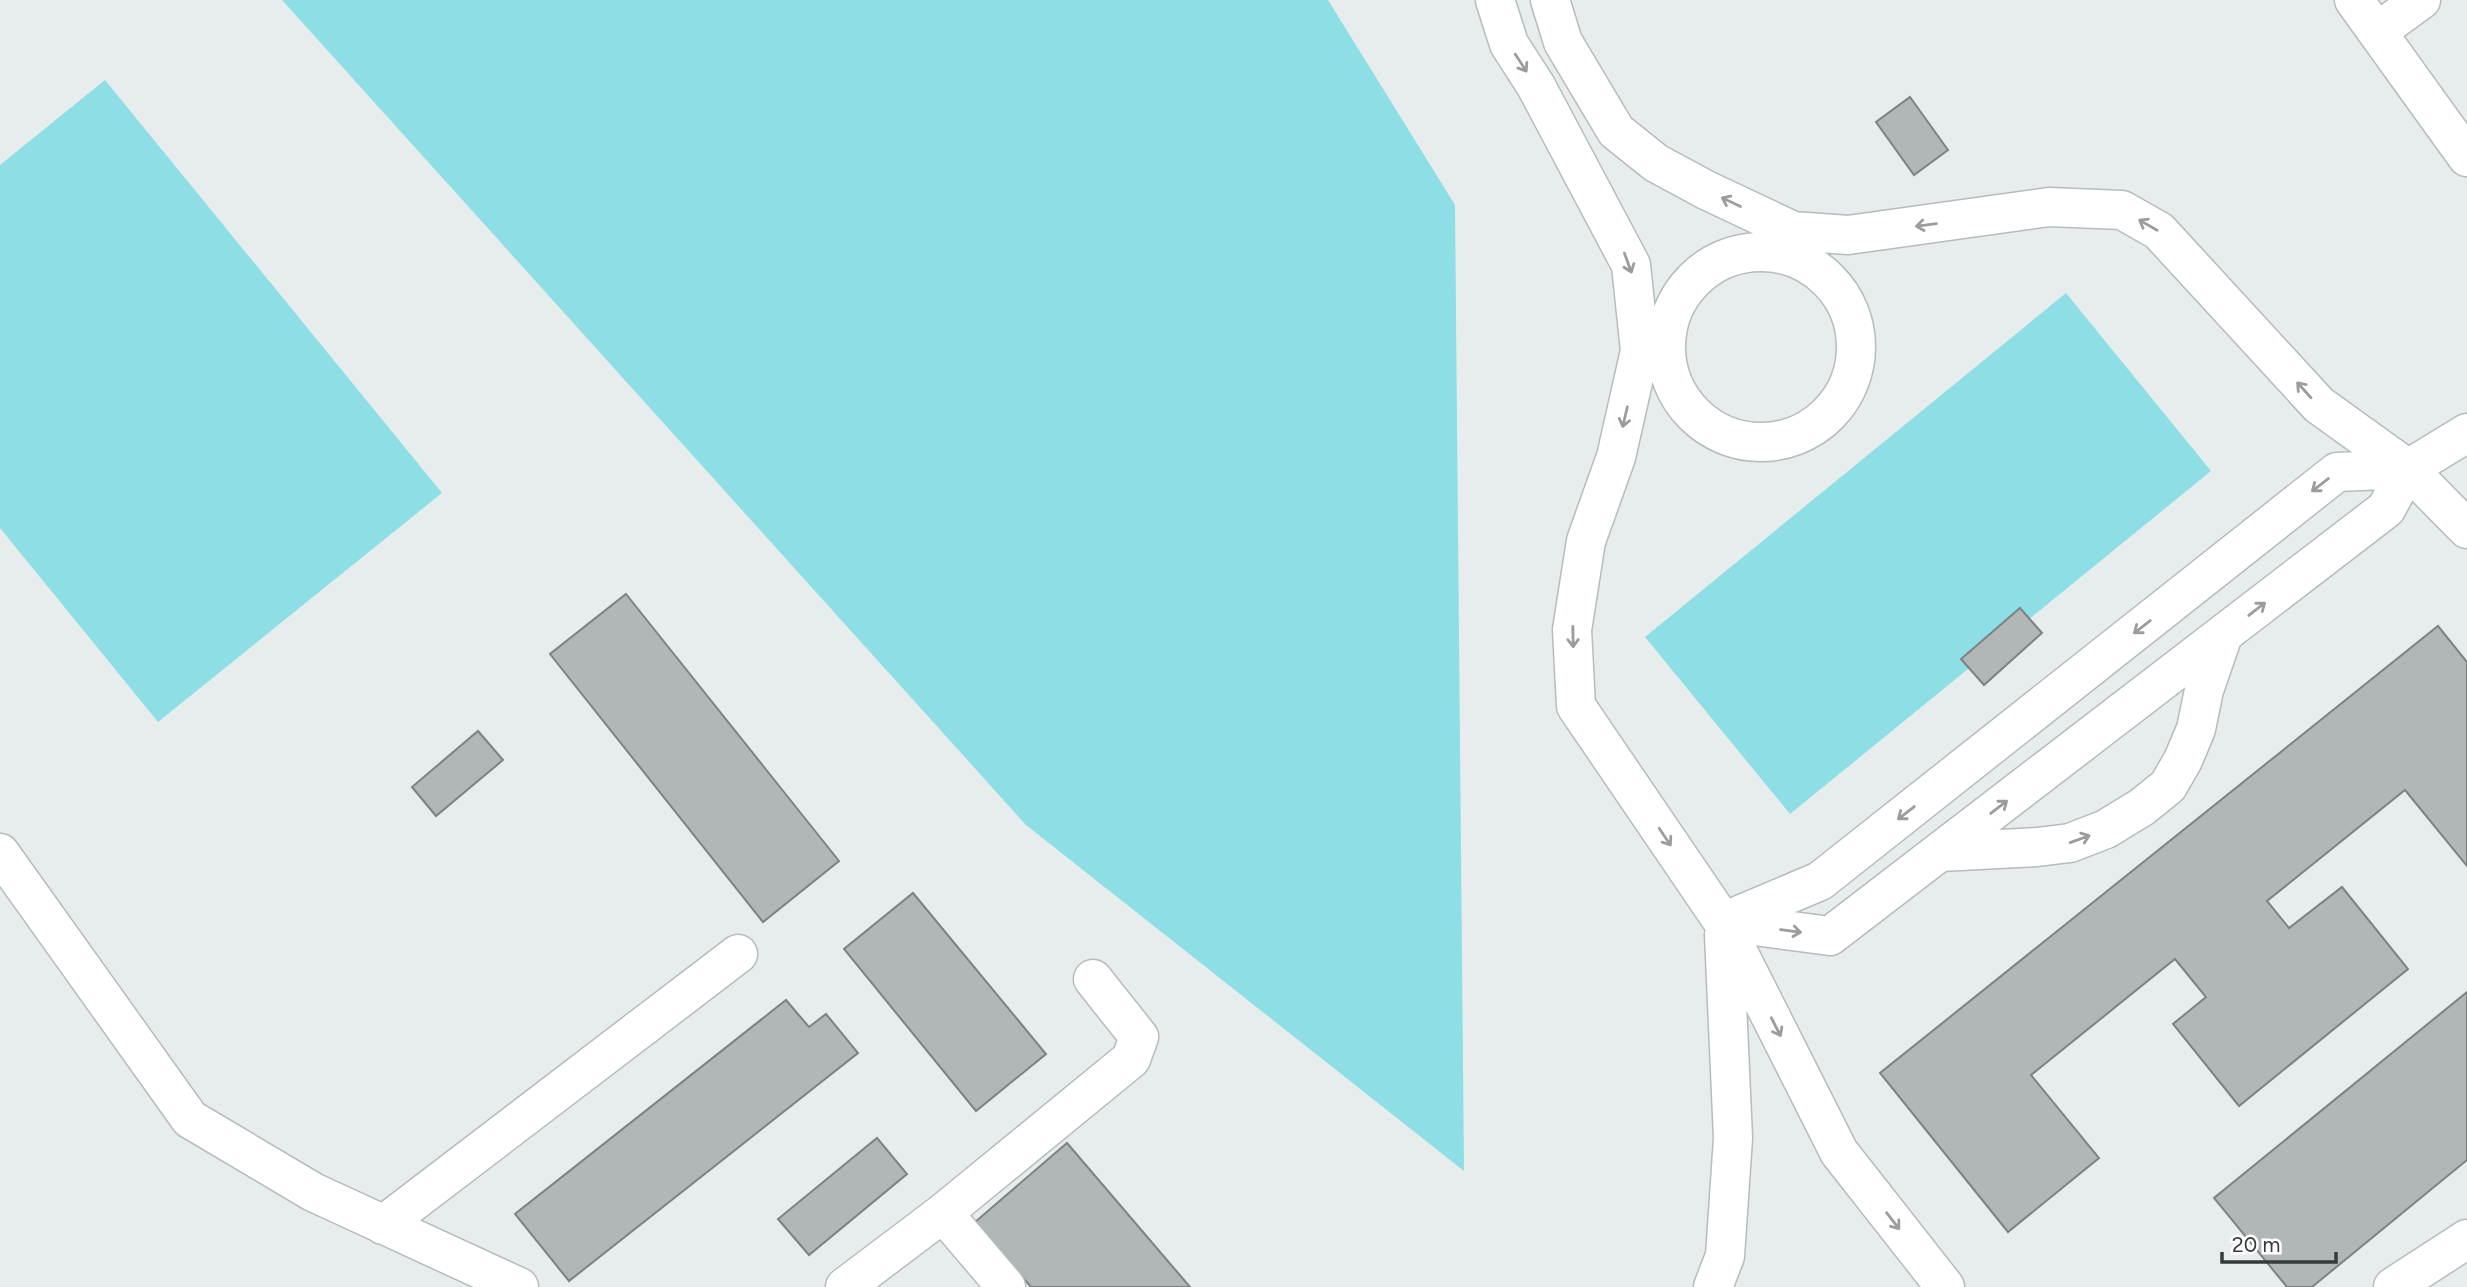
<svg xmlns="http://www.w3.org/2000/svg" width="2467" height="1287" viewBox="0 0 2467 1287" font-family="Figtree,sans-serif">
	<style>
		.green { fill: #8ddfe5 }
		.building { fill: #b1b6b6; stroke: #7d8282; stroke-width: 2 }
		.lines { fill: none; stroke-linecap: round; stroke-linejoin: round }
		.minor-casing { stroke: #b6bbbc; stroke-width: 41 }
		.minor { stroke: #fff; stroke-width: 38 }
		.oneway { stroke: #9b9c9c }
	</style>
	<rect width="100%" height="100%" fill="#e7eded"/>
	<path class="green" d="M282 0H1328L1455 205 1464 1171 1026 825Z
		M105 80 442 493 158 722 0 528V165Z
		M2066 293 2211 471 1790 814 1645 637Z"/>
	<path class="building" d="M1910 97 1948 150 1914 175 1876 122Z
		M626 594 839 861 763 922 550 654Z
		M2020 608 2042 633 1984 685 1961 659Z
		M2438 626 2467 662V866L2405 790 2267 901 2289 928 2342 887 2408 969 2239 1106 2173 1024 2206 997 2175 959 2031 1075 2099 1158 2008 1232 1880 1073Z
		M478 731 503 760 436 816 412 787Z
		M913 893 1046 1054 976 1111 844 949Z
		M2467 992V1160L2312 1287H2287L2214 1198Z
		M786 1000 809 1027 826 1014 858 1053 569 1281 515 1214Z
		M877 1138 907 1174 809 1255 778 1219Z
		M1067 1143 1190 1287H1031L975 1222Z"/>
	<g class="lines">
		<g class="minor-casing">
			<path id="minor" d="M1495 0 1509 44 1536 86 1631 265 1640 351 1616 457 1586 541 1572 630 1576 706 1723 922 1839 1152 1945 1287
				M1550 0 1563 42 1616 131 1656 163 1706 190 1793 231 1848 235 2049 207 2122 210 2159 231 2319 405 2408 469 2467 529
				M2354 0 2467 157
				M2377 32 2421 0
				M1666 347a95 95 0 1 1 190 0a95 95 0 1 1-190 0Z
				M1940 852 2037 847 2070 843 2106 829 2142 807 2168 786 2183 760 2196 729 2204 690 2223 635
				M0 853 190 1119 313 1192 519 1287
				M1723 922 1820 881 2337 472 2408 469 2467 433
				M1725 922 1830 936 2386 509 2408 469
				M383 1225 738 954
				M845 1287 943 1213
				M1006 1287 943 1213 1131 1059 1139 1037 1093 979
				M1713 1287 1725 1256 1733 1138 1724 935
				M2393 1287 2467 1239"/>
		</g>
		<use href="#minor" class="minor"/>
	</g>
	<defs><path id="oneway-shaft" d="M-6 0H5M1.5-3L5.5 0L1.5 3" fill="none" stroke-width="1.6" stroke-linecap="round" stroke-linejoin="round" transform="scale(1.75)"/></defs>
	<g class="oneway">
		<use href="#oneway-shaft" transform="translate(1521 63) rotate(57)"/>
		<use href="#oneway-shaft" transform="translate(1731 202) rotate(-155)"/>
		<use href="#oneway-shaft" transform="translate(1926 225) rotate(173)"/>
		<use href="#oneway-shaft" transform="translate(2148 225) rotate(-150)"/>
		<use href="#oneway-shaft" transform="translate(1628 263) rotate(70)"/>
		<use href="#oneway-shaft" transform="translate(2304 390) rotate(-132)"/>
		<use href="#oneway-shaft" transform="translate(1625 417) rotate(103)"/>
		<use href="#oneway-shaft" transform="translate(2320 485) rotate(142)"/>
		<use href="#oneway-shaft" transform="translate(2257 609) rotate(-38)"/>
		<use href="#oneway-shaft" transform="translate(2142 627) rotate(142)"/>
		<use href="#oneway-shaft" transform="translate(1573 637) rotate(89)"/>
		<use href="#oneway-shaft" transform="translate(1999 807) rotate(-38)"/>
		<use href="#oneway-shaft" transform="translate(1906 813) rotate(142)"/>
		<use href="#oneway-shaft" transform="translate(1665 837) rotate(56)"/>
		<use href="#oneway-shaft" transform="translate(2080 839) rotate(-20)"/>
		<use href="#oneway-shaft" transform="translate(1791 931) rotate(7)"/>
		<use href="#oneway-shaft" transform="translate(1776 1027) rotate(63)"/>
		<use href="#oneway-shaft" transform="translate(1893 1221) rotate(52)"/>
	</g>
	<path d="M2222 1252v10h114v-10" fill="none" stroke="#373a3a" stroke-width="3.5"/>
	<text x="2232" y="1252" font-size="21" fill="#373a3a" stroke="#ffffff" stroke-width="5" paint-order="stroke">20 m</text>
</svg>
